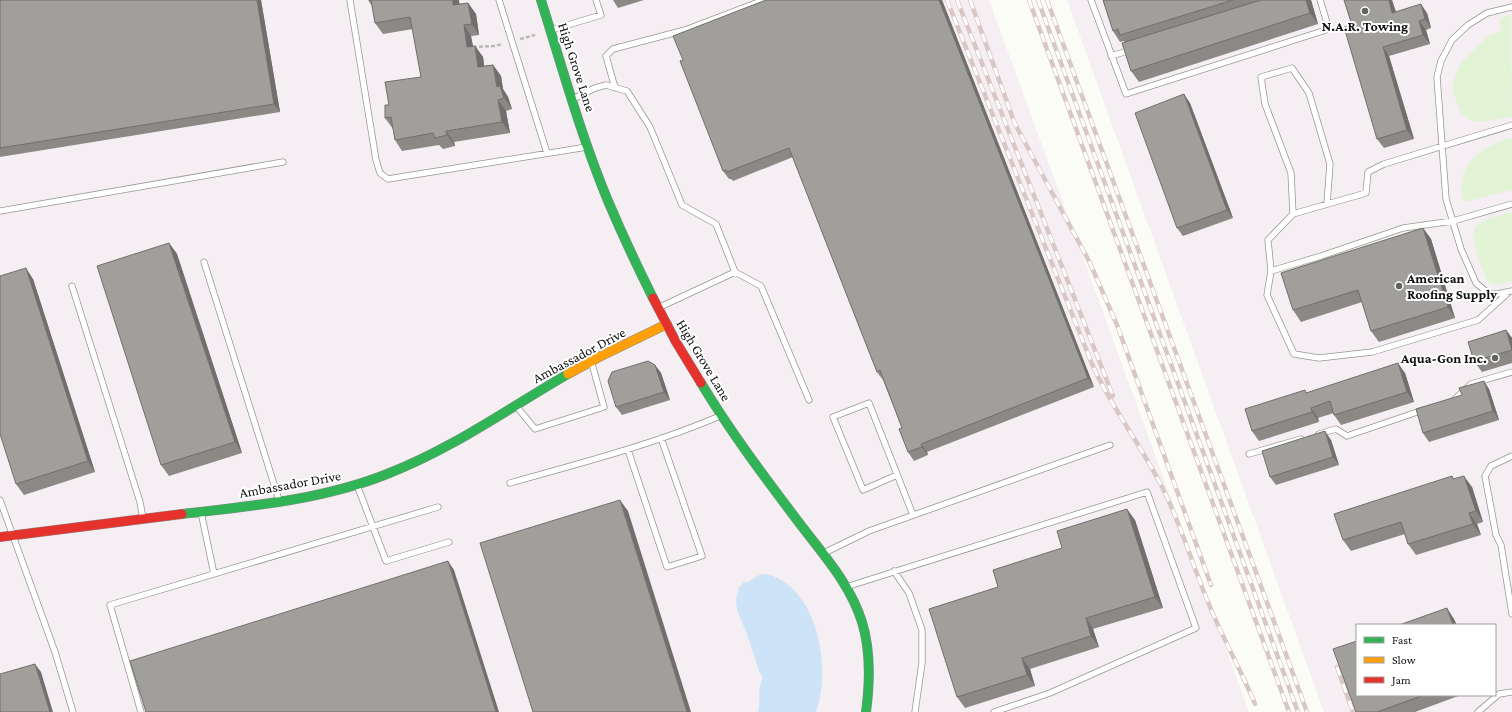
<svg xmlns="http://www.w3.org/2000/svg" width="1512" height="712" viewBox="0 0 1512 712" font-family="'Crimson Pro',serif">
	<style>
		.industrial { fill: #f5eff3; fill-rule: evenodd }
		.green { fill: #e3f3d6 }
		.water { fill: #cce3f8 }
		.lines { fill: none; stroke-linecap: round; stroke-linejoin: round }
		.lane-casing { stroke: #969694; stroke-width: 7 }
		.fast-casing { stroke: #8d8d8b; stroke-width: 10 }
		.slow-casing { stroke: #8d8d8b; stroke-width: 10 }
		.jam-casing { stroke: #8d8d8b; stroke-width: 10 }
		.path { stroke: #b9b9b8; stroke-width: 2.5; stroke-dasharray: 4 2; stroke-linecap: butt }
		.lane { stroke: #fffffe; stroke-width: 5.5 }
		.fast { stroke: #30b455; stroke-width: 9 }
		.slow { stroke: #ff9f0a; stroke-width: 9 }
		.jam { stroke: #e5322d; stroke-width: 9 }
		.rail-casing { stroke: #d9c7c5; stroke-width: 4.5 }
		.rail { stroke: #fff; stroke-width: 3; stroke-dasharray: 9; stroke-linecap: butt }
		.wall { fill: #8a8986 }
		.shaded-wall { fill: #706f6d }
		.building { fill: #a09f9c; stroke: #706f6d }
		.poi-dot { fill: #636361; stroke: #fff; stroke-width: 1.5 }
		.labels { text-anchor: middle; stroke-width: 4; stroke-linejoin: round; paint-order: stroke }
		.poi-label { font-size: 14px; font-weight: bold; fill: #101010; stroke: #fff }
		.street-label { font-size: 14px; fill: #101010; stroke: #fff }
	</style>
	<rect width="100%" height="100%" fill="#fcfcf7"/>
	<path class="industrial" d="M0 0H989L1249 712H0Z
		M1067 0H1512V712H1324ZM1357 625H1495V695H1357Z"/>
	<path class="green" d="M1511 14 1512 117 1479 122 1470 120 1461 113 1456 101 1452 85 1456 73 1463 61 1487 37 1501 30 1500 19Z
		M1512 138V190L1469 201H1464C1460 194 1461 184 1463 177 1469 154 1490 143 1512 138Z
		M1512 212V281C1503 284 1493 289 1486 279 1482 267 1465 231 1479 223 1488 217 1502 215 1512 212Z"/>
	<path class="water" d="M766 574C818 586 832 669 816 712H758C761 701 757 687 763 678L759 671 747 634 737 610 736 599 739 588 744 582H748L759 575Z"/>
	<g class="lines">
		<g class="lane-casing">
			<path id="lane" d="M350 0 376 160 380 173 388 179 587 147
				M499 0 547 153
				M1091 0 1126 94 1329 29 1320 0
				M1512 7 1487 13 1468 25 1452 40 1441 61 1437 77 1446 199 1461 249 1476 283 1482 288 1489 294H1497L1512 291
				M551 30 601 15 596 0
				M1111 56 1131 50
				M615 88 606 56 613 49 685 30 764 0
				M573 99 595 88 606 85 627 91 650 127 682 205 716 224 735 272 660 307
				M1327 204 1330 164 1309 93 1292 68 1261 77 1265 104 1291 173 1293 214 1366 193 1368 172 1384 164 1512 125
				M0 211 283 162
				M204 262 279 500
				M1271 271 1268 240 1293 214
				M735 272 761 286 809 400
				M72 286 140 502 143 519
				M1508 293 1478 320 1372 352 1319 358 1294 354 1267 295 1271 271 1321 256 1403 228 1453 221 1512 204
				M1454 400 1471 384 1512 372
				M517 407 535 429 604 407 592 364
				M1319 434 1336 429 1347 436 1423 410
				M628 450 667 567 702 556 661 438
				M1249 454 1301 439
				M1512 456 1491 466 1485 476 1496 535 1501 545 1512 614
				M897 475 863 490 833 417 869 403 913 515
				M510 483C581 463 652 445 720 416
				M357 485 386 561 449 542
				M0 500 55 652 73 712
				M201 512 214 574
				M824 553 869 531 1110 445
				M894 571 909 593 922 630V663L915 712
				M846 587 1147 492 1196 628 1050 693 994 712
				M141 712 110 605 438 507
				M1478 712 1499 694 1512 692"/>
		</g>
		<g class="fast-casing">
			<path id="fast" d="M541 0C562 67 581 136 608 201 622 234 637 266 653 298
				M701 383C730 431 763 475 797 520 821 552 850 583 862 622 871 651 870 682 866 712
				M182 514C251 506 322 500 387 474 452 449 509 408 568 374"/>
		</g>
		<g class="slow-casing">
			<path id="slow" d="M568 374 599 357 667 324"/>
		</g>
		<g class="jam-casing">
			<path id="jam" d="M653 298 676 342 701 383
				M0 537 182 514"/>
		</g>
		<path class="path" d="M520 39 535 35
			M473 47 494 46 503 44"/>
		<use href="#lane" class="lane"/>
		<use href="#fast" class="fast"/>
		<use href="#slow" class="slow"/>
		<use href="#jam" class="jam"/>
		<g class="rail-casing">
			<path id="rail" d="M947 0 1092 364C1111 407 1141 445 1162 487 1181 524 1192 564 1208 602 1222 637 1241 670 1255 704
				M957 0 1113 396
				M970 0 1015 124 1090 263 1117 325 1211 585
				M1029 0 1289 712
				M1038 0 1298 712
				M1047 0 1307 712
				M1337 667 1353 712"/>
		</g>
		<use href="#rail" class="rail"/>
	</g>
	<path class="wall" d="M0 0H261L280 112 0 157Z
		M368 0H459V4L468 3 476 14 479 35 471 36 473 46H475L483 57 484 66 493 65 501 76 503 89 508 97 512 109 506 111 510 133 454 142 455 146 443 149 439 145 402 151 395 140 393 129 385 118 389 105 421 77 413 29 383 34 375 23 372 6Z
		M613 0H644L618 8Z
		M766 0H942L1094 387 927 452 928 455 914 461 908 452 902 428 883 380 877 372 793 157 733 181 731 179H729L723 171 683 60Z
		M1103 0H1311L1318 24 1139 82 1131 71 1125 43 1124 41 1120 42 1113 31Z
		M1344 0H1392L1396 12 1427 13 1431 28 1426 30 1430 44 1389 56 1414 139 1384 148 1377 139 1352 25Z
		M1190 103 1233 218 1183 236 1177 228Z
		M1423 228 1431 239 1455 318 1379 342 1371 331 1362 302 1301 322 1293 310Z
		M169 243 177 254 242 453 169 476 161 465Z
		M33 279 95 472 24 495 16 484Z
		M1506 330 1512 338V363L1482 372 1474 361Z
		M655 365 661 373 670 400 622 415 616 407Z
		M1405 373 1414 402 1341 425 1334 415V413L1318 418 1319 422 1259 441 1252 431 1307 393Z
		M1489 389 1499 420 1429 442 1423 433 1462 395Z
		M1331 440 1339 465 1276 485 1270 477Z
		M1452 476 1454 479 1472 487 1483 522 1477 524 1481 535 1416 555 1408 544 1405 534 1351 551 1343 540Z
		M1135 520 1163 608 1093 629 1099 647 1030 669 1035 686 965 708 957 697 998 587 1062 548Z
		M1357 695H1461L1415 712H1356Z"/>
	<path class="shaded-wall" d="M257 0H261L280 112 274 104Z
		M453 0H459L461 16 453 5Z
		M939 0H942L1094 387 1088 378Z
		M1306 0H1311L1318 24 1310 13Z
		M1389 0H1392L1399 22 1392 13Z
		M468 3 476 14 479 35 472 24Z
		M1421 4 1427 13 1431 28 1425 19Z
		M1419 21 1426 30 1430 44 1423 35Z
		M464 25 471 36 475 58 467 47Z
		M475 46 483 57 486 78 478 67Z
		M1383 47 1389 56 1414 139 1407 130Z
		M493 65 501 76 503 89 508 97 512 109 497 87Z
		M1184 94 1190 103 1233 218 1227 210Z
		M498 100 506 111 510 133 502 122Z
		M446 131 454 142 455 146 447 135Z
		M1423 228 1431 239 1455 318 1448 307Z
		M169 243 177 254 242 453 235 442Z
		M26 268 33 279 95 472 88 461Z
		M1506 330 1512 338V349Z
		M1398 363 1405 373 1414 402 1407 392Z
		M655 365 661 373 670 400 664 392Z
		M1484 381 1489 389 1499 420 1493 411Z
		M1311 408 1318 418 1319 422 1312 412Z
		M1325 431 1331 440 1339 465 1333 457Z
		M921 444 927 452 928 455 922 447Z
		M1464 476 1472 487 1483 522 1476 511Z
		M620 500 628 511 691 712H687Z
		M1127 509 1135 520 1163 608 1155 597Z
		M1469 513 1477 524 1481 535 1473 524Z
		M448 561 454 570 499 712H496Z
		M1447 608 1454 619 1457 625H1453Z
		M1086 618 1093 629 1099 647 1091 636Z
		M1022 658 1030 669 1035 686 1027 675Z
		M35 664 41 672 53 712H50Z"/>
	<path class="building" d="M0 0H257L274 104 0 148Z
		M371 0H453V5L468 3 472 24 464 25 467 47 475 46 478 67 493 65 497 87 500 86 504 98 498 100 502 122 446 131 447 135 435 138 433 133 395 140 391 117 385 118V105H389L385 82 421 77 410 17 375 23Z
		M766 0H939L1088 378 921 444 922 447 908 452 899 429 902 428 880 370 877 372 789 148 727 172 726 170 723 171 680 61 683 60 673 36Z
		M1103 0H1233L1120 35 1118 29 1113 31Z
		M1261 0H1306L1310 13 1131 71 1122 43Z
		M1344 0H1389L1392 13 1421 4 1425 19 1419 21 1423 35 1383 47 1407 130 1377 139 1344 27 1352 25Z
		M1184 94 1227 210 1177 228 1135 113Z
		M1423 228 1448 307 1371 331 1358 290 1293 310 1281 273Z
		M169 243 235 442 161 465 97 266Z
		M26 268 88 461 16 484 0 434V276Z
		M1506 330 1512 350 1474 361 1468 342Z
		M648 361 655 365 664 392 616 407 608 381 612 372Z
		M1398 363 1407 392 1334 415 1330 401 1311 408 1312 412 1252 431 1245 409 1305 390 1306 393Z
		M1484 381 1493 411 1423 433 1416 409 1462 395 1459 388Z
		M1325 431 1333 457 1270 477 1262 451Z
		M1452 476 1453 479 1464 476 1476 511 1469 513 1473 524 1408 544 1401 522 1343 540 1334 514Z
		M620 500 687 712H533L480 543Z
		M1127 509 1155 597 1086 618 1091 636 1022 658 1027 675 957 697 929 609 998 587 993 570 1062 548 1057 531Z
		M448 561 496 712H146L130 661Z
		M1447 608 1453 625H1399Z
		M1357 641V695H1424L1377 712H1356L1333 649Z
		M35 664 50 712H0V674Z"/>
	<g class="poi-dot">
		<circle cx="1365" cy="11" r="4"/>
		<circle cx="1399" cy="286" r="4"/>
		<circle cx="1495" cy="358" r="4"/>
	</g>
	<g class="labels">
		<g class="poi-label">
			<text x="1365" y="31">N.A.R. Towing</text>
			<text x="1407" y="283" text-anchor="start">American<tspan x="1407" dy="16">Roofing Supply</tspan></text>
			<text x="1487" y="363" text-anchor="end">Aqua-Gon Inc.</text>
		</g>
		<g class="street-label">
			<text transform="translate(577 67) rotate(72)" y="5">High Grove Lane</text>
			<text transform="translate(579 355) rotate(-28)" y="5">Ambassador Drive</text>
			<text transform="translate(704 360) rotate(59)" y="5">High Grove Lane</text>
			<text transform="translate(290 484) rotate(-10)" y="5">Ambassador Drive</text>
		</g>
	</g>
	<rect x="1356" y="624" width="140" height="72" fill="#ffffff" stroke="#9f9f9f"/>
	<rect x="1364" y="637" width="20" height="6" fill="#30b455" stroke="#9f9f9f"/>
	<text x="1392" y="644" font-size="12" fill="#101010">Fast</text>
	<rect x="1364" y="657" width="20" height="6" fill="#ff9f0a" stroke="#9f9f9f"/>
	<text x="1392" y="664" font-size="12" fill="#101010">Slow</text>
	<rect x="1364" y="677" width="20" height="6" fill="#e5322d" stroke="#9f9f9f"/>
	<text x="1392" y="684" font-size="12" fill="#101010">Jam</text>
</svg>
